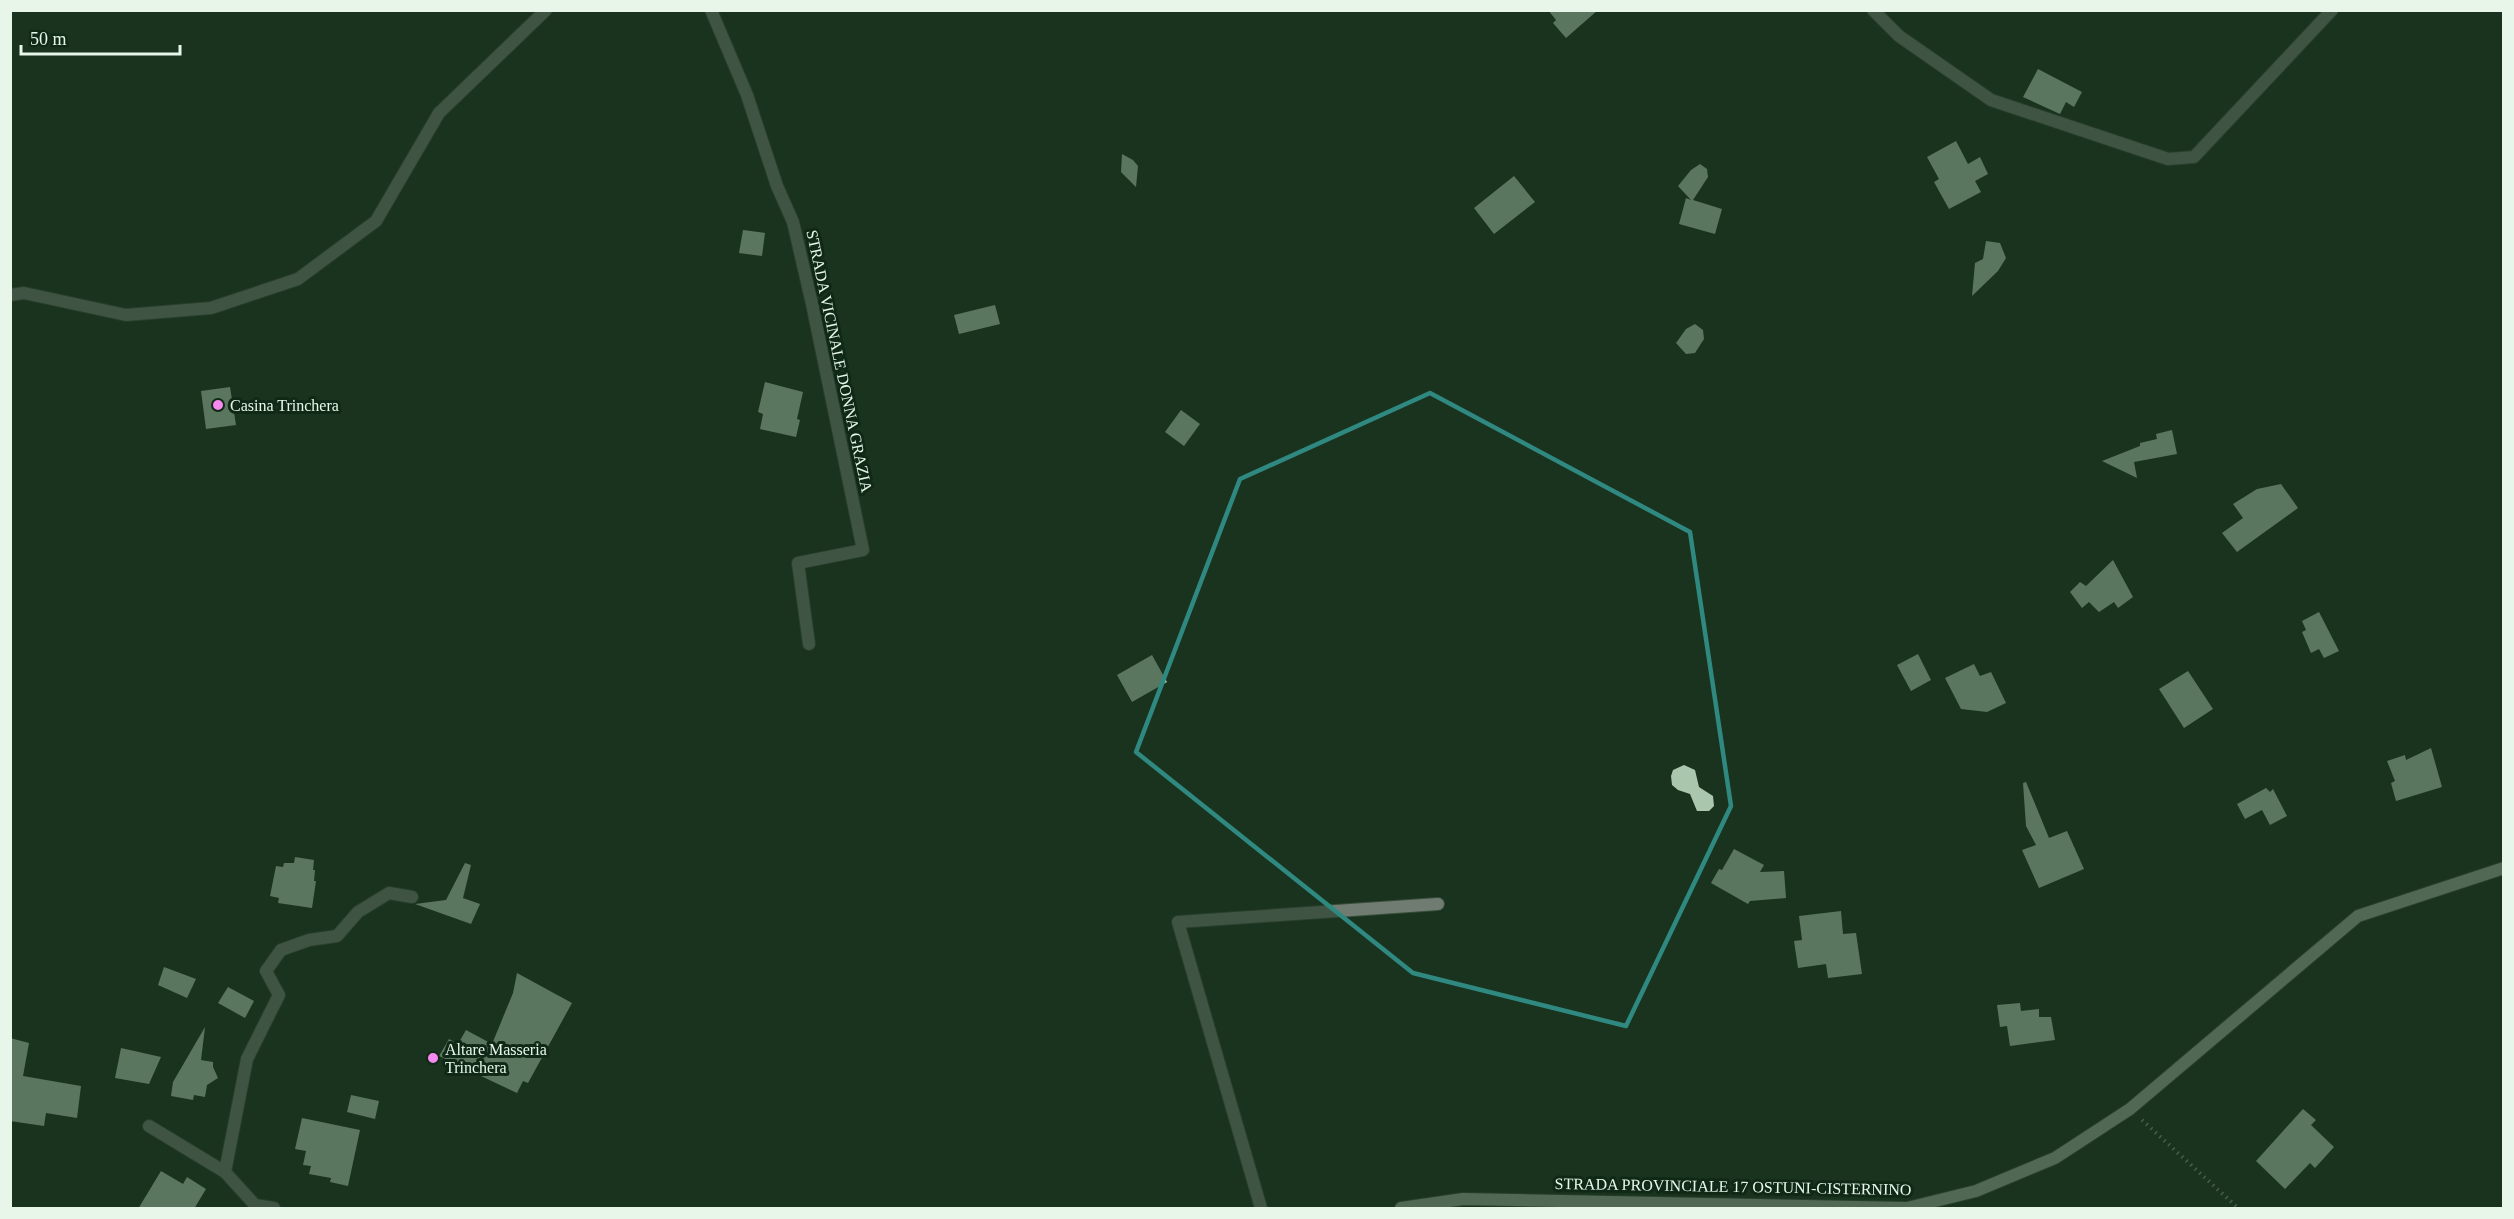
<svg xmlns="http://www.w3.org/2000/svg" width="2514" height="1219" viewBox="0 0 2514 1219" font-family="Georgia,serif">
	<style>
		.building { fill: #aac7ae }
		.lines { fill: none; stroke-linecap: round; stroke-linejoin: round }
		.street-casing { stroke: #374e3b; stroke-width: 14 }
		.secondary-casing { stroke: #374e3b; stroke-width: 14 }
		.path { stroke: #7d9180; stroke-width: 4; stroke-dasharray: 1.5 4.5; stroke-linecap: butt }
		.street { stroke: #707c71; stroke-width: 12 }
		.secondary { stroke: #96a998; stroke-width: 12 }
		.marked { fill: none; stroke: #2f8980; stroke-width: 4.5; stroke-linejoin: round }
		.poi-dot { fill: #f589ef; stroke: #102916; stroke-width: 2 }
		.labels { text-anchor: middle; stroke-width: 6; stroke-linejoin: round; paint-order: stroke }
		.street-label { font-size: 16px; fill: #e7f6e9; stroke: #102916 }
		.poi-label { font-size: 16px; fill: #e7f6e9; stroke: #102916; text-anchor: start }
	</style>
	<rect width="100%" height="100%" fill="#1a331f"/>
	<path class="building" d="M1548 10H1598L1566 38 1553 23 1556 20Z
		M2038 69 2082 92 2074 107 2066 102 2060 114 2023 97Z
		M1956 141 1968 164 1980 157 1988 174 1975 181 1981 192 1949 209 1934 182 1939 179 1927 157Z
		M1122 154 1133 160 1138 166 1136 187 1121 172Z
		M1700 164 1707 169 1708 177 1693 200 1722 209 1715 234 1679 224 1686 198 1691 200 1678 186 1691 170Z
		M1514 176 1535 202 1494 234 1474 208Z
		M743 230 765 233 762 256 739 253Z
		M1986 241 2000 243 2006 258 1998 271 1972 296 1975 263 1983 259Z
		M995 305 1000 324 959 334 954 315Z
		M1695 324 1703 330 1704 339 1695 353 1686 354 1676 343 1686 329Z
		M765 382 803 392 797 419 800 420 796 437 760 429 763 414 758 412Z
		M230 387 236 425 206 429 201 391Z
		M1181 410 1200 424 1184 446 1165 432Z
		M2172 430 2177 454 2134 462 2137 478 2102 461 2140 446V443L2157 439 2156 434Z
		M2281 484 2298 508 2237 552 2222 533 2243 518 2233 504 2257 489Z
		M2113 560 2133 597 2118 608 2114 602 2099 612 2089 602 2082 608 2070 592 2080 582 2086 586Z
		M2319 612 2339 651 2324 658 2319 649 2311 653 2302 632 2306 630 2302 621Z
		M1918 654 1931 680 1911 691 1897 665Z
		M1152 655 1167 682 1132 702 1117 675Z
		M1974 664 1980 676 1991 672 2006 703 1987 712 1961 709 1945 678Z
		M2188 671 2213 709 2184 728 2159 689Z
		M2431 748 2442 787 2396 801 2391 783 2395 781 2387 761 2405 755 2406 760Z
		M1684 765 1695 770 1699 787 1713 796 1714 806 1709 811H1697L1690 794 1678 790 1672 785 1671 776 1673 770Z
		M2026 782 2049 838 2067 831 2084 869 2039 888 2022 850 2036 845 2026 826 2023 783Z
		M2266 788 2270 792 2273 789 2287 816 2270 825 2262 810 2245 819 2237 804Z
		M1734 849 1764 865 1760 872 1784 871 1786 898 1750 901 1748 904 1711 883 1719 869 1722 870Z
		M295 857 314 860 313 870H315L314 881H316L312 908 278 903 279 898 270 896 276 866 283 867 284 863H294Z
		M465 863 471 865 463 898 480 904 471 924 415 904 446 900Z
		M1841 911 1843 934 1856 933 1862 974 1828 978 1826 964 1798 968 1794 941 1802 940 1799 916Z
		M164 967 196 979 187 998 158 985Z
		M517 973 572 1003 528 1083 523 1081 517 1093 439 1056 449 1039 458 1044 466 1030 492 1044 513 993Z
		M228 987 254 1001 245 1018 218 1003Z
		M2020 1003 2021 1011 2039 1009V1017H2051L2055 1040 2010 1046 2007 1026 2000 1027 1997 1005Z
		M205 1027 201 1060 213 1062V1067L218 1078 207 1085 205 1097 194 1095 193 1100 171 1096 173 1082Z
		M10 1038 29 1043 23 1076 81 1086 77 1118 46 1113 44 1126 10 1121Z
		M121 1048 161 1057 149 1084 115 1078Z
		M351 1095 379 1101 375 1119 347 1112Z
		M2303 1109 2316 1120 2311 1125 2334 1147 2315 1168 2310 1163 2285 1189 2256 1161Z
		M302 1118 360 1130 348 1186 330 1182 331 1178 309 1174 311 1166 303 1165 306 1151 295 1149Z
		M161 1171 183 1184 187 1177 206 1189 194 1209H138Z"/>
	<g class="lines">
		<g class="street-casing">
			<path id="street" d="M711 10 747 95 777 186 793 222 812 304 863 550 798 563 809 644
				M1873 10 1899 36 1991 100 2168 159 2194 157 2332 10
				M10 295 24 293 126 315 211 308 298 279 376 221 439 113 546 10
				M149 1126 225 1172 255 1205 274 1208
				M225 1172 247 1059 279 995 266 971 281 950 309 940 337 936 358 912 389 893 412 897
				M1261 1208 1178 922 1438 904"/>
		</g>
		<g class="secondary-casing">
			<path id="secondary" d="M1401 1208 1463 1199 1907 1208 1976 1191 2055 1158 2130 1109 2358 916 2504 868"/>
		</g>
		<path class="path" d="M2142 1120 2238 1208"/>
		<use href="#street" class="street"/>
		<use href="#secondary" class="secondary"/>
	</g>
	<path d="M0 0H2514V1219H0ZM1430 393 1690 532 1731 806 1626 1026 1413 973 1136 752 1240 479Z" fill="#1a331f" fill-opacity=".55" fill-rule="evenodd"/>
	<path class="marked" d="M1430 393 1690 532 1731 806 1626 1026 1413 973 1136 752 1240 479Z"/>
	<g class="poi-dot">
		<circle cx="218" cy="405" r="6"/>
		<circle cx="433" cy="1058" r="6"/>
	</g>
	<g class="labels">
		<g class="street-label">
			<text transform="translate(840 361) rotate(78)" y="6">STRADA VICINALE DONNA GRAZIA</text>
			<text transform="translate(1733 1186) rotate(1)" y="6">STRADA PROVINCIALE 17 OSTUNI-CISTERNINO</text>
		</g>
		<g class="poi-label">
			<text x="230" y="411">Casina Trinchera</text>
			<text x="445" y="1055">Altare Masseria<tspan x="445" dy="18">Trinchera</tspan></text>
		</g>
	</g>
	<rect width="2514" height="1219" fill="none" stroke="#e7f6e9" stroke-width="24"/>
	<path d="M21 45v9h159v-9" fill="none" stroke="#e7f6e9" stroke-width="3"/>
	<text x="30" y="45" font-size="18" fill="#e7f6e9" stroke="#102916" stroke-width="4.5" paint-order="stroke">50 m</text>
</svg>
